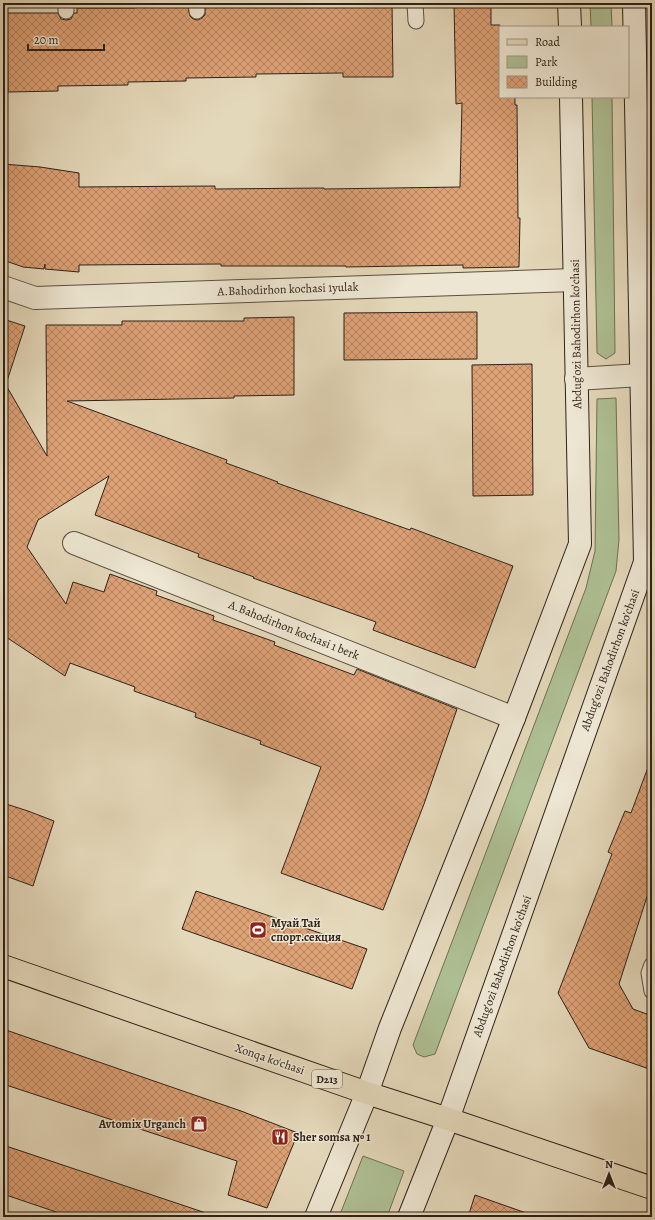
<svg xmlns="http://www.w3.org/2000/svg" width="655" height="1220" viewBox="0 0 655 1220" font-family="Alegreya,serif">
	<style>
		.green { fill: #aec094; stroke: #6e7056 }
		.building { fill: url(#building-cross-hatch); stroke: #2e2119 }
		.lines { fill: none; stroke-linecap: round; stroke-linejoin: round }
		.service-casing { stroke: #5c4f41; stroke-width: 17 }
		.minor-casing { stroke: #5c4f41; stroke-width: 24 }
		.tertiary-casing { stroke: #5c4f41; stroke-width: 24 }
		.secondary-casing { stroke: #2e2119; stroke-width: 24 }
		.primary-casing { stroke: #2e2119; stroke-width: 24 }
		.service { stroke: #ede6d2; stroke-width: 15 }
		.minor { stroke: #ede6d2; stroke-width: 22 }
		.tertiary { stroke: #ede6d2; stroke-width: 22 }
		.secondary { stroke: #ede6d2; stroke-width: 22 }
		.primary { stroke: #e4d8ba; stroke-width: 22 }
		.labels { text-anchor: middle; stroke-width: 3; stroke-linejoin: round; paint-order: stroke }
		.shield { fill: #ede6d2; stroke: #675c50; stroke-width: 1 }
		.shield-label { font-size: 11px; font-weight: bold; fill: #2e2119 }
		.street-label { font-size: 12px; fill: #2e2119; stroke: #ede6d2 }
		.poi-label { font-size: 12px; font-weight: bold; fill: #2e2119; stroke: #ede6d2; text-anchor: start }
	</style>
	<defs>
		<pattern id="building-cross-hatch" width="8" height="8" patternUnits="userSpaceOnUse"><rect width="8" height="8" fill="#dda176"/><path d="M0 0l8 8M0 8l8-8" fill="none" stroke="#b48360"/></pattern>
	</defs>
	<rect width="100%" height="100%" fill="#e4d8ba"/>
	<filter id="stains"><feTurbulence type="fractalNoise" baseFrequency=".005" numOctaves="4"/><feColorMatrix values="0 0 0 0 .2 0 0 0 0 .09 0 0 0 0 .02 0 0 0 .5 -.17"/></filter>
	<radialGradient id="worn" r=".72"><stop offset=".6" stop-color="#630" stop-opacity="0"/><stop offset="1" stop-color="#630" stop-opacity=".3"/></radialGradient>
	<path class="green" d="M590 3H611L612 27H591Z
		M592 97H612L615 353 606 359 597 353Z
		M616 398 619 540 616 571 435 1054 424 1057 417 1054 413 1045 586 588 595 551 597 399Z
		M363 1156 404 1171 387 1217H339Z"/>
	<path class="building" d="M135 3H187L190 16 193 19 198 20 202 18 205 15V3H392L393 77H343V73L256 74V77L186 78V81L128 82V85L58 86V91L8 92 7 13H58L61 19 66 20 71 19 74 13H77V8H135Z
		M454 3H491V25H500V97H515V105H517L518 218H520L519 267 463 268V265L346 267V266H221V264L79 265V272L45 269V264L44 269 23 267 3 260V164L40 167 79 173V187L215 186V189L324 188V189L460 187 462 103 456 104Z
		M477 312V359L344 360V313Z
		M294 317V395L234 396V398L67 401 227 460 226 463 278 482 277 483 410 530 411 528 513 566 475 668 373 630 376 622 253 578 254 577 198 557 199 554 95 515 109 476 38 520 27 547 66 604 73 582 104 592 110 574 157 591 156 595 214 616 213 620 275 642 274 645 354 675 357 669 457 709 424 804 383 910 281 873 321 767 260 744 261 741 195 717 196 713 134 691 135 687 70 663 65 676 3 635V319L25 326 7 381 3 380 47 456 46 325H122V321H244V318Z
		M532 364 533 495 473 496 472 365Z
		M650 762 652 763V881L619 984 633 1009 652 1016V1070L589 1048 558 993 612 854 608 852 625 811 631 813Z
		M3 803 28 811 54 821 33 886 3 875Z
		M196 891 367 949 352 989 182 929Z
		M3 1029 241 1111 298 1133 267 1208 228 1195 237 1161 3 1084Z
		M3 1145 206 1213 205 1217H71L3 1194Z
		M475 1195 529 1214V1217H468Z"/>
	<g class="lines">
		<g class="service-casing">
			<path id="service" d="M66 3V11
				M196 3 197 11
				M415 3 416 21
				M652 965 649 973 652 991"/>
		</g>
		<g class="minor-casing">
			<path id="minor" d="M3 287 35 298 574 280
				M74 543 514 718"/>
		</g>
		<g class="tertiary-casing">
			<path id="tertiary" d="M576 379 641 375"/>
		</g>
		<g class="secondary-casing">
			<path id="secondary" d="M569 3 570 27
				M316 1217 367 1093 390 1028 514 718 580 544 571 97
				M409 1217 448 1119 645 562 634 3"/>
		</g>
		<g class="primary-casing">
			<path id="primary" d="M3 966 367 1093 448 1119 652 1188"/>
		</g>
		<use href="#service" class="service"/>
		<use href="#minor" class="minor"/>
		<use href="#tertiary" class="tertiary"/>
		<use href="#secondary" class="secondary"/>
		<use href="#primary" class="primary"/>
	</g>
	<defs>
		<g id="stadium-square" transform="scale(0.9)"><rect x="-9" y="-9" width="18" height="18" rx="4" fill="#8f2418" stroke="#ede6d2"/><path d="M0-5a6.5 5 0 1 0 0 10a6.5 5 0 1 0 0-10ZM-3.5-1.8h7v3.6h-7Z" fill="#fff"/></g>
		<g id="shop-square" transform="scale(0.9)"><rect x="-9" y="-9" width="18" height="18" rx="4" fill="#8f2418" stroke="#ede6d2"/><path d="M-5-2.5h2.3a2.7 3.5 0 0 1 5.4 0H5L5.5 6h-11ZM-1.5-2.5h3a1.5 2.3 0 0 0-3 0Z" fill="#fff"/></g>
		<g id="restaurant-square" transform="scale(0.9)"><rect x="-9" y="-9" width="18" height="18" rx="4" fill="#8f2418" stroke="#ede6d2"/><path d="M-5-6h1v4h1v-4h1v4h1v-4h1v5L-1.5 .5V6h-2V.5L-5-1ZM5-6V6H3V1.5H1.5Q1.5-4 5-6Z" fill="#fff"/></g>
	</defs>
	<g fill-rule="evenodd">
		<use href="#stadium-square" x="258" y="930"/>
		<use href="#shop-square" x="199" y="1124"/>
		<use href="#restaurant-square" x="280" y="1137"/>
	</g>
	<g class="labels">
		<rect class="shield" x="312" y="1070" width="30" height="18" rx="3"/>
		<g class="shield-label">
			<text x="327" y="1083">D213</text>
		</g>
		<g class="street-label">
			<text transform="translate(288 289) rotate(-2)" y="4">A.Bahodirhon kochasi 1yulak</text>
			<text transform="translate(576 334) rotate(-91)" y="4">Abdug’ozi Bahodirhon ko’chasi</text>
			<text transform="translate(294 630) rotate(22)" y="4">A.Bahodirhon kochasi 1 berk</text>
			<text transform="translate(610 660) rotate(-70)" y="4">Abdug’ozi Bahodirhon ko’chasi</text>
			<text transform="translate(502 966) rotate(-70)" y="4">Abdug’ozi Bahodirhon ko’chasi</text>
			<text transform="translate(270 1059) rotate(19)" y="4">Xonqa ko'chasi</text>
		</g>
		<g class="poi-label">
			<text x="271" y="927">Муай Тай<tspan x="271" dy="14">спорт.секция</tspan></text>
			<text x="186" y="1128" text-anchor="end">Avtomix Urganch</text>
			<text x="293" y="1141">Sher somsa № 1</text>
		</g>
	</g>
	<rect width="655" height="1220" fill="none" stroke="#e4d8ba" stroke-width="16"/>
	<rect x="4" y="4" width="647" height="1212" fill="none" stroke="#2e2119" stroke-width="2"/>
	<rect x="8" y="8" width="639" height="1204" fill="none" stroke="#2e2119"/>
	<rect x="499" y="26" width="130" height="72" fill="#ede6d2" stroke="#a19788"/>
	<rect x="507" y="39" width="20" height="6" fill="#e4d8ba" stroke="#a19788"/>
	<text x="535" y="46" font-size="12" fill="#2e2119">Road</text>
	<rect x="507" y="56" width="20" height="12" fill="#aec094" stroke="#a19788"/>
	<text x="535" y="66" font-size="12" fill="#2e2119">Park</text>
	<rect x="507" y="76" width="20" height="12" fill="url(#building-cross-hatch)" stroke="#a19788"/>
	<text x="535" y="86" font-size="12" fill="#2e2119">Building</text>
	<g transform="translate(609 1174)" stroke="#ede6d2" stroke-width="3" paint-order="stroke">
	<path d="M0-3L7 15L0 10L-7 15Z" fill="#2e2119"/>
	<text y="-6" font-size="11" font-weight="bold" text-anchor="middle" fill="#2e2119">N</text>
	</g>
	<path d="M28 44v6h76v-6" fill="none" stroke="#2e2119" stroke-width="2"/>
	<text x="34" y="44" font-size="12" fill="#2e2119" stroke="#ede6d2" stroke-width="3" paint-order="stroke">20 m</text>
	<rect width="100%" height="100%" filter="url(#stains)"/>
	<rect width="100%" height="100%" fill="url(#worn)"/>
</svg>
